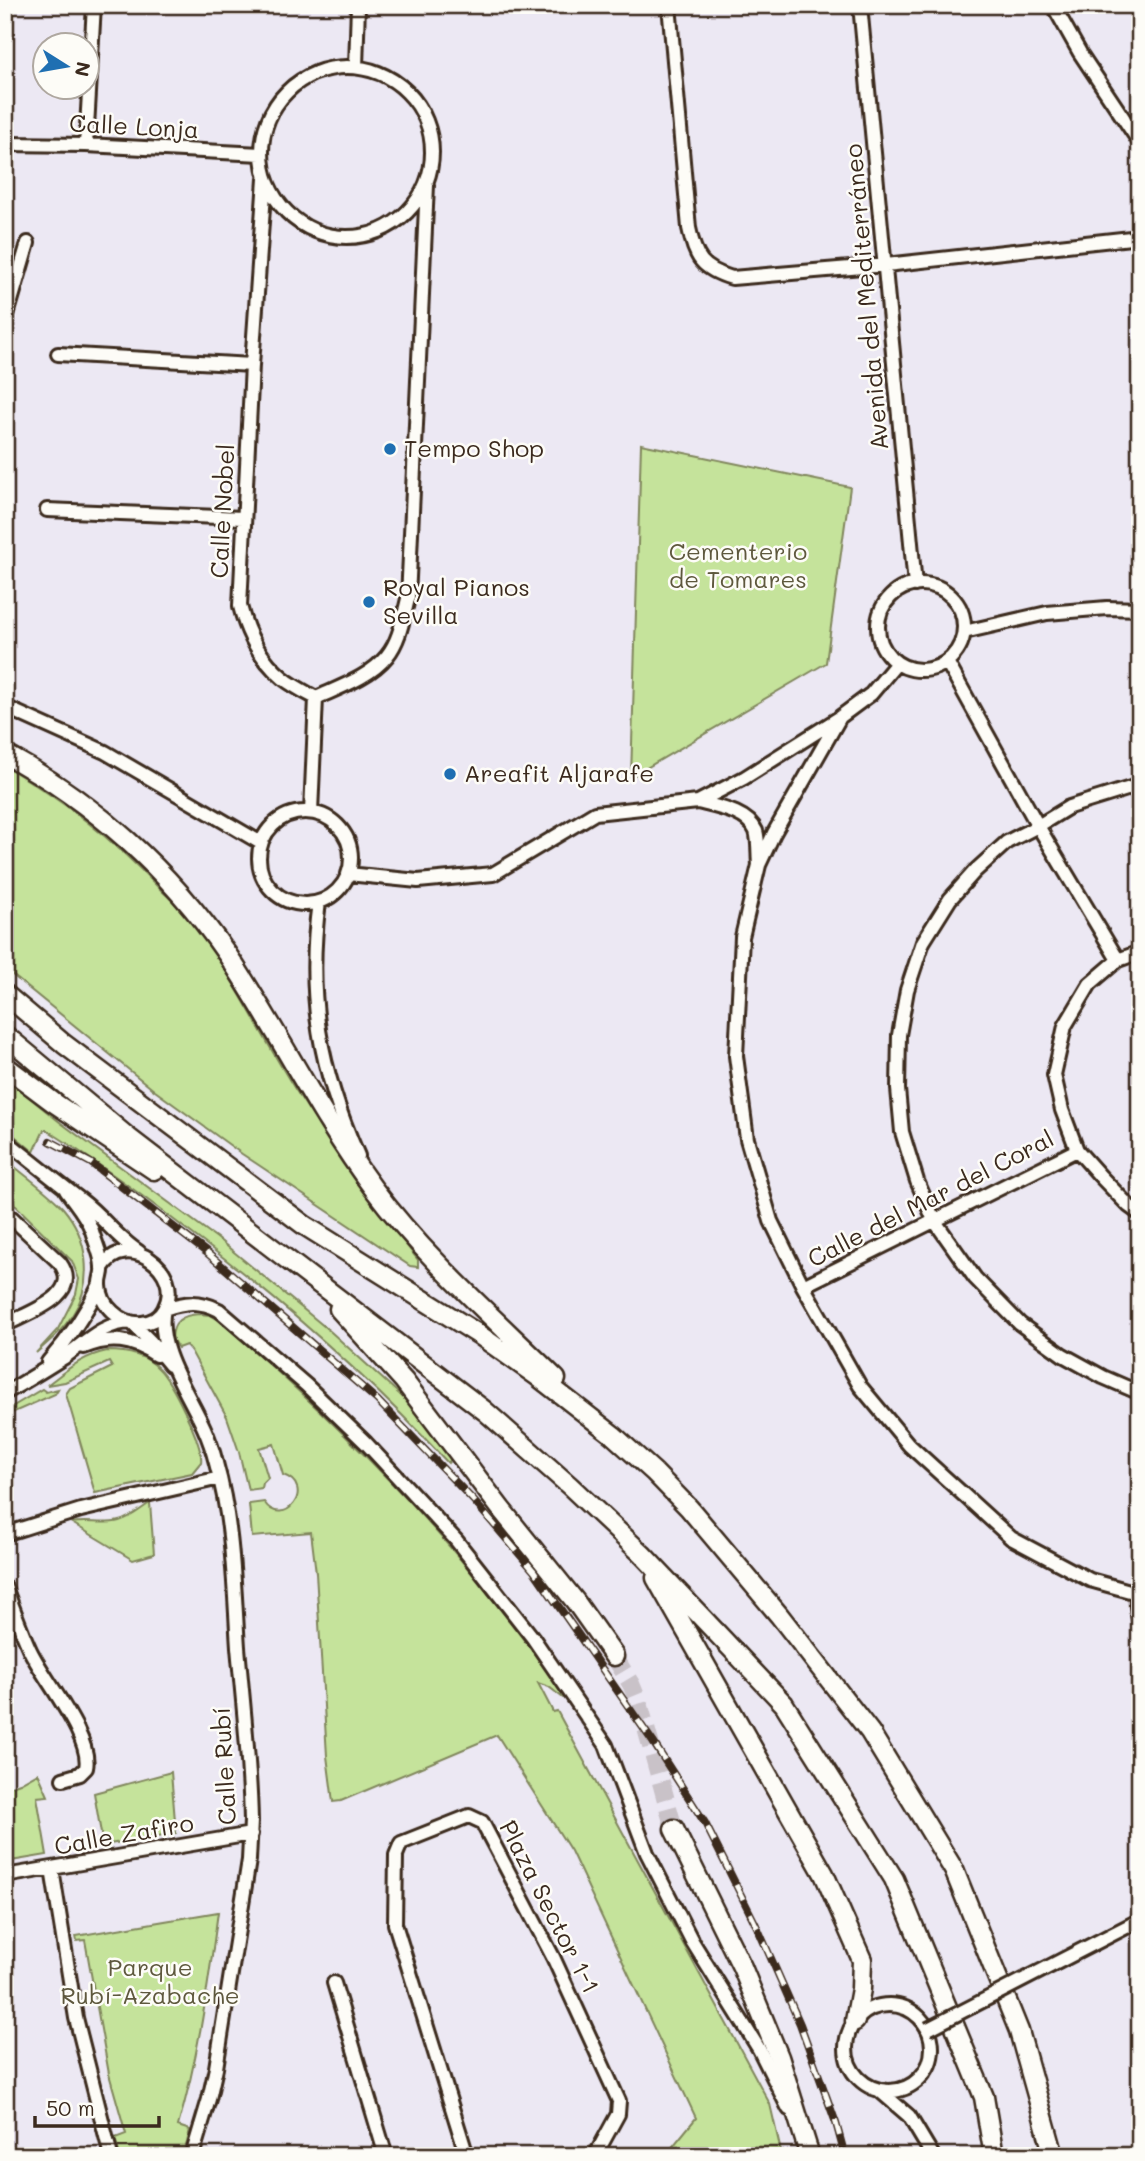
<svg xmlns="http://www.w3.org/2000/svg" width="1145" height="2161" viewBox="0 0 1145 2161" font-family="Mali,sans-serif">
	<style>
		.green { fill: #c5e39b; stroke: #80865c; stroke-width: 2 }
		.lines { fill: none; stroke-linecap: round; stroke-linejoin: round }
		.secondary-tunnel { stroke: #c9c2c8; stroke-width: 18; stroke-dasharray: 18 9; stroke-linecap: butt }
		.minor-casing { stroke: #3b2a1e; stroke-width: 18 }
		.secondary-casing { stroke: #3b2a1e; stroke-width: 23 }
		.minor { stroke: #fdfcf7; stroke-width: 12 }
		.secondary { stroke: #fdfcf7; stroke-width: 18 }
		.rail-casing { stroke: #3b2a1e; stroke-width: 8 }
		.rail { stroke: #fdfcf7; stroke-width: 5; stroke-dasharray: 16; stroke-linecap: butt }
		.minor-bridge-casing { stroke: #3b2a1e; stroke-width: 18; stroke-linecap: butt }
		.minor-bridge { stroke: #fdfcf7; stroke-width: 12 }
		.poi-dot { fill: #1f6fb2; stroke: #fdfcf7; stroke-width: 2.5 }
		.labels { text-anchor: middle; stroke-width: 5; stroke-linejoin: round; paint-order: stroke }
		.street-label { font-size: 24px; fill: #3b2a1e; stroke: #fdfcf7 }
		.poi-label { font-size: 24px; fill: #3b2a1e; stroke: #fdfcf7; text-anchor: start }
		.park-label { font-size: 24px; fill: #5e583d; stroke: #fdfcf7 }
	</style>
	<rect width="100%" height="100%" fill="#ece8f3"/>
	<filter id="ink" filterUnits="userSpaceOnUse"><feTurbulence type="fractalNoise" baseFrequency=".0143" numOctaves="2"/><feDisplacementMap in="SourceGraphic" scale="14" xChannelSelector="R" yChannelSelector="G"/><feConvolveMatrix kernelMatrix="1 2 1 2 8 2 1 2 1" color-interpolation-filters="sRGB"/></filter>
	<g filter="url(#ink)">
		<path class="green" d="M641 444 850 487 826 663 631 777Z
			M5 766C65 802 110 836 158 887 169 898 182 909 191 921 233 974 261 1036 297 1092 334 1150 375 1206 418 1260V1267L410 1266 242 1154 155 1091 5 969Z
			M5 1078 61 1123 217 1238 331 1332 407 1401 451 1459 448 1463C367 1375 277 1297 182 1226 138 1192 94 1160 47 1130H44L34 1152 5 1128Z
			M5 1159C24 1175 46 1190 63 1208 88 1237 94 1282 73 1314 64 1329 50 1341 36 1353L58 1329 76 1294 79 1279 72 1261 5 1195Z
			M199 1314 210 1315 219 1320C295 1385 367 1454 434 1529 481 1581 525 1641 566 1697L563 1698 549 1687 538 1683 553 1712 557 1711 770 2104 782 2156H665L696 2118 571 1851 497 1735 341 1801 333 1802 327 1756 316 1573 311 1532 252 1537 249 1504 264 1502C284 1531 317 1486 283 1475L274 1444 259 1448 268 1478 263 1483 262 1488 248 1490 239 1452 227 1417 191 1351 186 1345 178 1348 172 1339C172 1321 182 1315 199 1314Z
			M107 1351C125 1351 146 1355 158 1368 171 1380 204 1446 201 1462L192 1473 95 1493 66 1394 70 1388 112 1367 109 1362 65 1382 47 1385C67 1370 82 1356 107 1351Z
			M42 1389 46 1392 58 1389 55 1394 5 1416V1411Z
			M150 1503 154 1554 133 1560 72 1523C87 1520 104 1525 119 1521 131 1518 140 1509 150 1503Z
			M171 1772 176 1833 103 1845 94 1793Z
			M38 1773 48 1796 37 1797 47 1855 5 1862V1788L20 1783Z
			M218 1912C208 1984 199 2056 178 2126L190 2130C188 2136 187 2147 183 2152 175 2159 132 2156 120 2156L115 2138 126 2134 109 2074 85 1940 77 1941 76 1936Z"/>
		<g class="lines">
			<path class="secondary-tunnel" d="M614 1656 631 1684 639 1703 674 1829"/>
			<g class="minor-casing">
				<path id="minor" d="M669 5 689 228C695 258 702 269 732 278L886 265 1140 237
					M860 5 915 585
					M1053 5 1080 53 1140 143
					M262 152a85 85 0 1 1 170 0a85 85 0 1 1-170 0Z
					M356 67 358 5
					M5 144 86 145 261 154
					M86 145 94 5
					M265 179 252 365 240 606C247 634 260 659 283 678 293 686 305 692 316 698
					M5 322 28 243
					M58 354 252 365
					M47 510 243 518
					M878 627a43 43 0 1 1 86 0a43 43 0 1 1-86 0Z
					M964 632 1047 613 1107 608 1140 609
					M947 662 1038 826 1118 960
					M897 663 871 694 840 717 774 833 759 865 742 937 736 1056 747 1139 771 1221 803 1286 860 1386 909 1445 1011 1538 1090 1580 1137 1593
					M316 698C340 687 370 677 387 656 400 640 403 618 408 599L427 185
					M5 707 105 752 261 843
					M1140 785 1069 807 1038 826 1007 842 975 871 950 899 923 942 907 990 899 1035 898 1089 902 1132 917 1181 934 1220 975 1278 1020 1324 1063 1355 1103 1377 1140 1393
					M698 802C716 807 747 811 756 831 759 840 758 855 759 865
					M311 812 316 698
					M259 858a46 46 0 1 1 92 0a46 46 0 1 1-92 0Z
					M348 874 418 881 493 874 595 813 698 802 744 778 839 718
					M319 902C306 996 320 1070 358 1156
					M1140 952 1118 960 1090 984 1065 1026 1054 1075 1062 1110 1077 1150 1101 1177 1129 1206 1140 1214
					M5 1140C31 1161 56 1181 82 1201 103 1217 117 1238 139 1252
					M66 1190C75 1203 87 1216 92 1231 95 1242 102 1256 102 1267 103 1273 100 1278 100 1283 99 1305 121 1325 142 1323 152 1322 160 1317 164 1309 186 1270 125 1229 102 1268
					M5 1214 12 1218 60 1263C84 1296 27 1313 5 1325
					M803 1286 1077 1150
					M84 1347C110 1336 132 1339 156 1355
					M48 1362C70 1337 86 1314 100 1284
					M5 1393C25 1382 44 1370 63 1358 85 1343 102 1323 131 1322L151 1342 170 1365
					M5 1534 81 1510 220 1478
					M1140 1584C1135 1597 1136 1609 1140 1622
					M5 1587C13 1608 20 1628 29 1648 42 1678 93 1737 86 1768L80 1774 63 1779
					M52 1869 76 2018 111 2156
					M5 1876 251 1834
					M334 1983 386 2156
					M846 2048a43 43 0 1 1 86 0a43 43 0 1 1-86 0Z
					M880 2091 909 2116 933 2156
					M192 2156 209 2099 216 2068 249 1860 251 1821C250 1763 243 1704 238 1647 234 1586 233 1522 216 1463 213 1451 209 1439 204 1428 189 1394 155 1347 164 1309 185 1302 199 1300 219 1310L306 1385 366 1443 456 1540 533 1638 606 1745 647 1853 692 1941 759 2049 789 2109
					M467 2156 395 1924 396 1855 401 1843 469 1816 482 1822 553 1957 619 2101 618 2114 595 2156"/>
			</g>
			<g class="secondary-casing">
				<path id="secondary" d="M5 754C94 802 170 871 227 954 278 1030 318 1114 373 1188 426 1259 493 1317 556 1379
					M5 994 64 1044 304 1225 478 1334 537 1376 613 1435 654 1472 689 1508 779 1615 870 1732 954 1870 1019 2031 1054 2156
					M5 1035 130 1139 485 1411 570 1486 642 1554 784 1704 894 1879 984 2097 994 2156
					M5 1066 53 1102 154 1170
					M339 1309 404 1381 501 1509 575 1601 614 1656
					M656 1578 824 1874 862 1960 861 1989 855 2021
					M674 1829 742 1967 779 2057 810 2156"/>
			</g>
			<use href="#minor" class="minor"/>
			<use href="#secondary" class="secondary"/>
			<g class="rail-casing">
				<path id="rail" d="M50 1141 91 1163 206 1252 377 1400 473 1500 534 1571 653 1742 705 1823 758 1929 800 2024 836 2123 845 2156"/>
			</g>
			<use href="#rail" class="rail"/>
			<g class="minor-bridge-casing">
				<path id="minor-bridge" d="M928 2029 1140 1920"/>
			</g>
			<use href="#minor-bridge" class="minor-bridge"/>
		</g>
	</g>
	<g class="poi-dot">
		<circle cx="390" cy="449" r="7"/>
		<circle cx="369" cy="602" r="7"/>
		<circle cx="450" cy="774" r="7"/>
	</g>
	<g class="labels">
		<g class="street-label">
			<text transform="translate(134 127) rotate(3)" y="8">Calle Lonja</text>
			<text transform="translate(867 297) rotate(-95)" y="8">Avenida del Mediterráneo</text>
			<text transform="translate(223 511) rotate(-87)" y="8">Calle Nobel</text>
			<text transform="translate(931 1199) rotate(-27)" y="8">Calle del Mar del Coral</text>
			<text transform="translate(225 1766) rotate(-93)" y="8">Calle Rubí</text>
			<text transform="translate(124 1835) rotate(-10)" y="8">Calle Zafiro</text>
			<text transform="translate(549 1907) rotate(63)" y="8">Plaza Sector 1-1</text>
		</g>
		<g class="poi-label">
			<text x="404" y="457">Tempo Shop</text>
			<text x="383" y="596">Royal Pianos<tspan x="383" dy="28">Sevilla</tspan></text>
			<text x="464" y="782">Areafit Aljarafe</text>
		</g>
		<g class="park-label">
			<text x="738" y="560">Cementerio<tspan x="738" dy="28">de Tomares</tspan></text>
			<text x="150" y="1976">Parque<tspan x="150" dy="28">Rubí-Azabache</tspan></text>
		</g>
	</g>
	<rect width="1145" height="2161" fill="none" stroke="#fdfcf7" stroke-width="28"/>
	<rect x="14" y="14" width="1117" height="2133" fill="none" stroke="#3b2a1e" stroke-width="2.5" filter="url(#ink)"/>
	<g transform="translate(66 66) rotate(101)"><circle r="33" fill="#fdfcf7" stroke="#afa8a0" stroke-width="2"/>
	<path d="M0-5L12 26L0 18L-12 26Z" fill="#1f6fb2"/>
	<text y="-10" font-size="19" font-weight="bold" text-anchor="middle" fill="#3b2a1e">N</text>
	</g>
	<path d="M35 2116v10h124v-10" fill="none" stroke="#3b2a1e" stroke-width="3.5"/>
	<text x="46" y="2116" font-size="21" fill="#3b2a1e" stroke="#fdfcf7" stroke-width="5" paint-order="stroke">50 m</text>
</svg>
